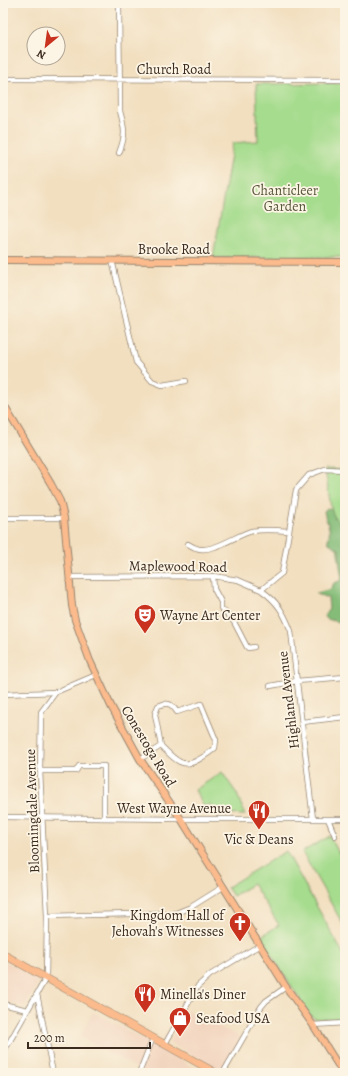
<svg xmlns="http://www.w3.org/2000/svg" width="348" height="1076" viewBox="0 0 348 1076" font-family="Alegreya,serif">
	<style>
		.built { fill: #f2d4be }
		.green { fill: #a5dc8d; stroke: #708356 }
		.forest { fill: #84bc78; stroke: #60734b }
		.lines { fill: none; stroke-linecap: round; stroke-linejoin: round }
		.minor-casing { stroke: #96846f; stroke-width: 6 }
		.major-casing { stroke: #96846f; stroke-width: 8 }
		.highway-casing { stroke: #96846f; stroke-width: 8 }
		.minor { stroke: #fff; stroke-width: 4.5 }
		.major { stroke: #fbbb8d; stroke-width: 6 }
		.highway { stroke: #fbbb8d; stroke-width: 7 }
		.labels { text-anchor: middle; stroke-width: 3.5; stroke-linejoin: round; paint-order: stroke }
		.street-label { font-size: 14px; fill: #3b2a1e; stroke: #fcf5e5 }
		.park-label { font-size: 14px; fill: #56563a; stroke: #fcf5e5 }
		.poi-label { font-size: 14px; fill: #3b2a1e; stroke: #fcf5e5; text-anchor: start }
	</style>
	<rect width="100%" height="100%" fill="#fcf5e5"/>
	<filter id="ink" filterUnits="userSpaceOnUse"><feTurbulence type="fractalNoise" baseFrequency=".025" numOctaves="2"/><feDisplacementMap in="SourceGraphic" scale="8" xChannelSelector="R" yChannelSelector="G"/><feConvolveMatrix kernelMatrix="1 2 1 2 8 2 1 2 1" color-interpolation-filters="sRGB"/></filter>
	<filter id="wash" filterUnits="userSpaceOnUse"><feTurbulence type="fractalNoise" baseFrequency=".012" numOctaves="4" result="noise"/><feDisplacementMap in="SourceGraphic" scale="16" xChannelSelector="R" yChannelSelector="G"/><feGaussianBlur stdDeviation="0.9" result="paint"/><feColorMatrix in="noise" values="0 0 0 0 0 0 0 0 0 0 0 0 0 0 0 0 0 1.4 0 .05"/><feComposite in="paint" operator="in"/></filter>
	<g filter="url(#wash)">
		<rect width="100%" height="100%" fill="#f2dfc0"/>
		<path class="built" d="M3 960 40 980 24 1007 3 1001Z
			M186 1011 240 1037 221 1071 169 1042Z
			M93 1012 184 1061V1063L201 1073H141L142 1071 80 1037Z"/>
		<path class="green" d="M345 83V257L213 258 233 143 258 141 256 84Z
			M325 469 345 470V599Z
			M222 772 237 794 245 815 218 814 210 804 204 807 195 790Z
			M330 836 345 865V928L302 852Z
			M286 851 345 957V1019H315L310 1015 260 937 279 925 253 884 233 896 227 887Z"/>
		<path class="forest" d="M327 508 331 509 335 518 339 522H345V624C338 620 329 622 324 616L329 609 328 598 317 594V593L331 589 334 583 340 581 343 577 339 549 329 543 328 540C332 528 326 522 324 511Z"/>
	</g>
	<g filter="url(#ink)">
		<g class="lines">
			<g class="minor-casing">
				<path id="minor" d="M3 79 345 80
					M119 153C126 135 125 130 120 111L119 3
					M3 190 4 191
					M112 260 136 362 152 381 162 385 186 381
					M3 518H64
					M188 544C190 545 193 547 196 548 212 554 236 535 252 531 264 529 277 530 289 531
					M213 576 214 589 221 602V608L234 622 247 647 248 648 254 647
					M69 577 213 576 238 580 261 590 282 573 296 490 309 475 325 469 345 470
					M261 590C278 602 284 613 291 631L313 819
					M270 686 297 681 345 677
					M3 694 56 692
					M302 722 345 717
					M140 759 161 746C172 756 181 769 196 761 203 757 209 754 215 748L216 740 201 704 177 712C171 703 168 702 158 706L155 714 161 746
					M40 771H76L79 766H104V818
					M3 817 181 819H345
					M328 819 335 836
					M47 916 176 913 191 907 223 887
					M37 994 53 1073
					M3 1004 27 1010
					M313 1025 345 1023
					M165 1044 198 986 210 975 260 945
					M3 1053 46 978 47 916 40 771 41 712 56 692 96 675
					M139 1073 153 1038
					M223 1073 261 1007 266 1001 286 987"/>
			</g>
			<g class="major-casing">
				<path id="major" d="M3 260 345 262
					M3 404 51 484 60 501 64 518 72 606 75 620 90 661 111 706 140 759 181 819 286 987 313 1025 343 1073"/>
			</g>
			<g class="highway-casing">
				<path id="highway" d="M3 954 216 1073"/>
			</g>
			<use href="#minor" class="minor"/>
			<use href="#major" class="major"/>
			<use href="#highway" class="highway"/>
		</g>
	</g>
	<defs>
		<g id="theatre-pin" transform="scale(1.15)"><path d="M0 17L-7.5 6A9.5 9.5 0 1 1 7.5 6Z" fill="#c8321e" stroke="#fcf5e5"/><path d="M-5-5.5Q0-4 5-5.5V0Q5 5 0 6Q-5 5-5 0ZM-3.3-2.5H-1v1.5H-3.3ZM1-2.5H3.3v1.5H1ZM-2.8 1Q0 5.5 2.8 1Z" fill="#fff"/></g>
		<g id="restaurant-pin" transform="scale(1.15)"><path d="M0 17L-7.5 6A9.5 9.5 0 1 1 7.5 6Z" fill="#c8321e" stroke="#fcf5e5"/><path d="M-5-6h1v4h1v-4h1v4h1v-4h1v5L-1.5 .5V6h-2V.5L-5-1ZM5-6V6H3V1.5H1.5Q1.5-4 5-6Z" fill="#fff"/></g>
		<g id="church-pin" transform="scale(1.15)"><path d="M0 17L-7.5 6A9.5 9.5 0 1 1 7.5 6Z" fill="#c8321e" stroke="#fcf5e5"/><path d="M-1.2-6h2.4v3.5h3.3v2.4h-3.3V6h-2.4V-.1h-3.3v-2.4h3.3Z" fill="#fff"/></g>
		<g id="shop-pin" transform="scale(1.15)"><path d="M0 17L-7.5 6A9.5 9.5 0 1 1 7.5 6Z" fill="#c8321e" stroke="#fcf5e5"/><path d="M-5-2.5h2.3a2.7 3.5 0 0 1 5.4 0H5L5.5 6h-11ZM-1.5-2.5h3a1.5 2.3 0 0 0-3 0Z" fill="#fff"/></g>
	</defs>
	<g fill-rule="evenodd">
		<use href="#theatre-pin" x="145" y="615"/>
		<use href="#restaurant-pin" x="259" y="811"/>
		<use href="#church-pin" x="240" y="923"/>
		<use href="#restaurant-pin" x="145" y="994"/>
		<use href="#shop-pin" x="180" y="1018"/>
	</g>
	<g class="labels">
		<g class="street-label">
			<text x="174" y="74">Church Road</text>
			<text x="174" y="254">Brooke Road</text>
			<text transform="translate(178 566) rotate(1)" y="5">Maplewood Road</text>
			<text transform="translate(288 700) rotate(-97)" y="5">Highland Avenue</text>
			<text transform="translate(149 746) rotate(59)" y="5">Conestoga Road</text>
			<text x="174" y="813">West Wayne Avenue</text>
			<text transform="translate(32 811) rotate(-92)" y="5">Bloomingdale Avenue</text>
		</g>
		<g class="park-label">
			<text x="285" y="195">Chanticleer<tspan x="285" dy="16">Garden</tspan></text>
		</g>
		<g class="poi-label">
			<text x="160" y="620">Wayne Art Center</text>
			<text x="259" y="844" text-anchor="middle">Vic &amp; Deans</text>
			<text x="224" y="920" text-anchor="end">Kingdom Hall of<tspan x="224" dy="16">Jehovah's Witnesses</tspan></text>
			<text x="160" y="999">Minella's Diner</text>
			<text x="196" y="1023">Seafood USA</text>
		</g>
	</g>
	<rect width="348" height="1076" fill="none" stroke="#fcf5e5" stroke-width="16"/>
	<g transform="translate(46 46) rotate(209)"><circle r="19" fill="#fcf5e5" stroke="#afa495"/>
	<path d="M0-3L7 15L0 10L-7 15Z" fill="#c8321e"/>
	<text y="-6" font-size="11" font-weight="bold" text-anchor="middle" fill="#3b2a1e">N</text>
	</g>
	<path d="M28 1042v6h122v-6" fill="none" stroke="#3b2a1e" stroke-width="2"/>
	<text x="34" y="1042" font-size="12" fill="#3b2a1e" stroke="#fcf5e5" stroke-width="3" paint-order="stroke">200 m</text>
</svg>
